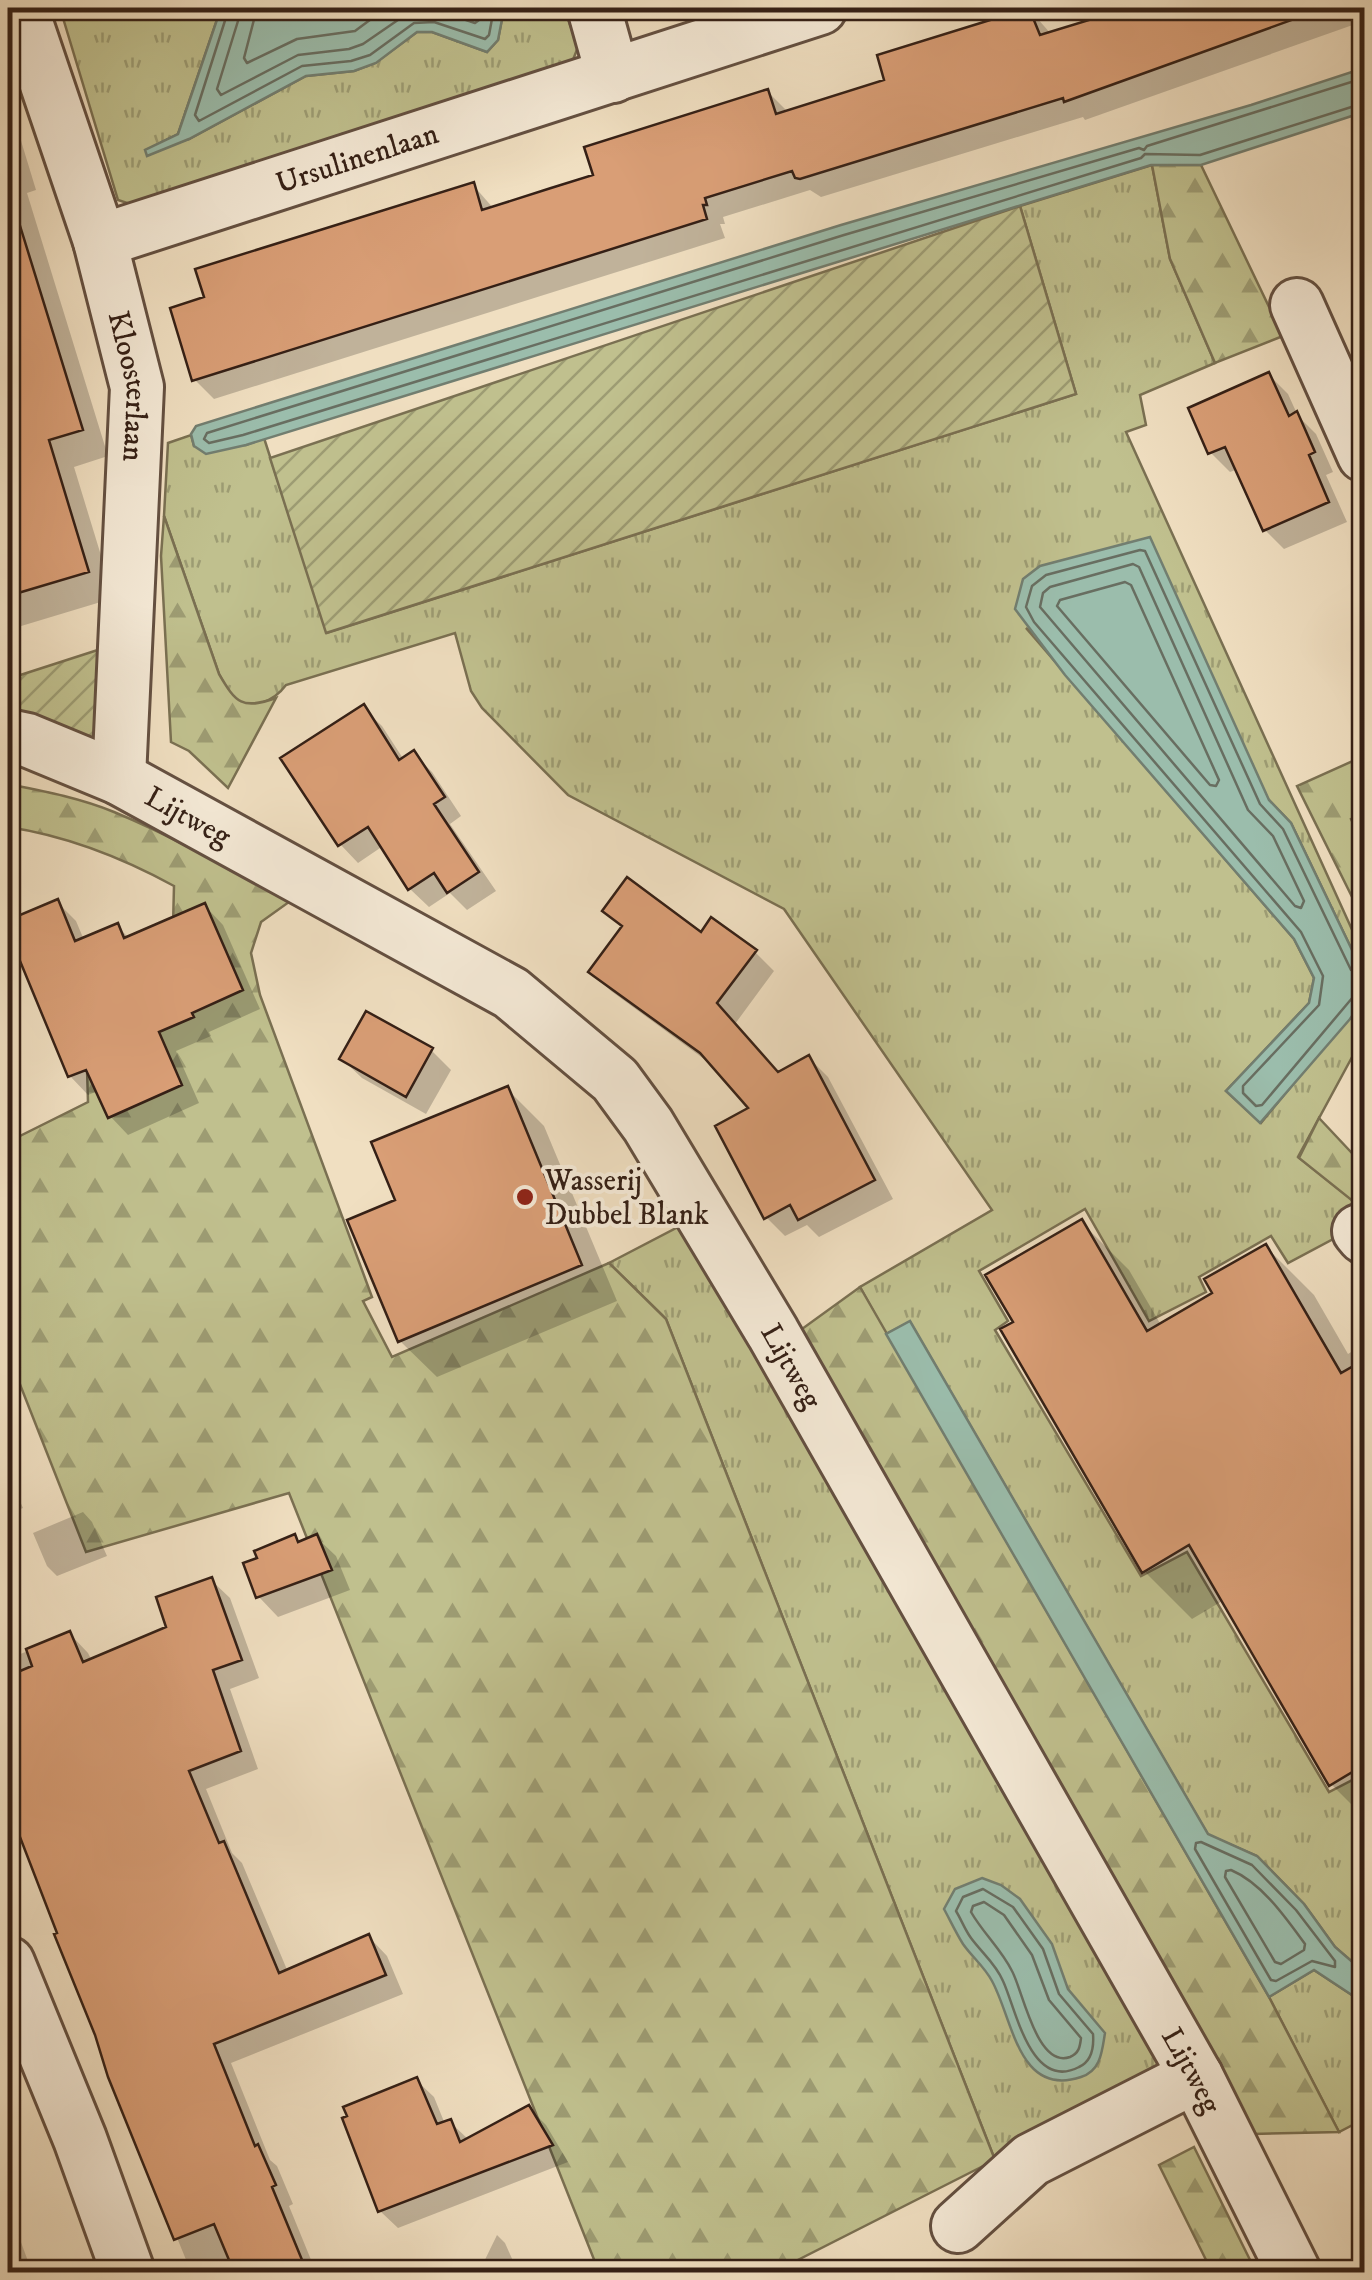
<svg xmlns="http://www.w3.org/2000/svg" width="1372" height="2280" viewBox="0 0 1372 2280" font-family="'IM FELL DW Pica',serif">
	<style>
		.grass { fill: url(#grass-tufts); stroke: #7a7052; stroke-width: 2.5 }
		.forest { fill: url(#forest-firs); stroke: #7a7052; stroke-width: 2.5 }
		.garden { fill: url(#garden-furrows); stroke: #7a7052; stroke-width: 2.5 }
		.water { fill: #9bbdac; stroke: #727e70; stroke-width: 2.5 }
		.shadow { fill: #0003 }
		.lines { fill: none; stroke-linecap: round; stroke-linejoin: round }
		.shore { stroke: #686e61; stroke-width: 2.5 }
		.building { fill: #d99e76; stroke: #352016; stroke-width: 2.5 }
		.minor-casing { stroke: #645041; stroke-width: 58 }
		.minor { stroke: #f5ead7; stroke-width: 52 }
		.poi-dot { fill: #8f2418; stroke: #f5ead7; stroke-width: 4 }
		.labels { text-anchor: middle; stroke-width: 8; stroke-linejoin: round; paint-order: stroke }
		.street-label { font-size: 30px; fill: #352016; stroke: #f5ead7 }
		.poi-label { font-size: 30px; fill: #352016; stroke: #f5ead7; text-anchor: start }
	</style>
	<defs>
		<pattern id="grass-tufts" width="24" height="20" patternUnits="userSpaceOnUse" patternTransform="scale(2.5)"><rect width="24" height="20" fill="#c0c08e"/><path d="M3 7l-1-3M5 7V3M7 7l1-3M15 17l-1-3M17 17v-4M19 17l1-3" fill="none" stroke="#9d9c73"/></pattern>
		<pattern id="forest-firs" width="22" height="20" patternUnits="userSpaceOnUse" patternTransform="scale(2.5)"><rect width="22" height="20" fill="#c0c08e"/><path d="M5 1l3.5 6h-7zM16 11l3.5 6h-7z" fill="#9d9c73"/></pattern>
		<pattern id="garden-furrows" width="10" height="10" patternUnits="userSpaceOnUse" patternTransform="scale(2.5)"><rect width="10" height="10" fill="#c0c08e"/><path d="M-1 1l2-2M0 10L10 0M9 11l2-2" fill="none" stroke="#9d9c73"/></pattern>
	</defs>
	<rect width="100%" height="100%" fill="#f0dfc1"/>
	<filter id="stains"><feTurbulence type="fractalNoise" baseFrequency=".002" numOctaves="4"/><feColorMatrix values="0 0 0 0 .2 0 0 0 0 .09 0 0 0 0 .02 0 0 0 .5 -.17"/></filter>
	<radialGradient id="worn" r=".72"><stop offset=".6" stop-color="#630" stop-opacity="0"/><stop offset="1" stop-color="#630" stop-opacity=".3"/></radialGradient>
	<path class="grass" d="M60 8H221L178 134 146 150 189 139 306 76 354 71 375 63 417 32H432L487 52 498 40 504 8H564L578 47 571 65 133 205 118 200Z
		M1152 165 1170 259 1215 363 1140 395 1146 425 1126 432 1364 956V975L1291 823 1269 800 1026 628 1294 939 1314 978 1309 1003 1226 1091 1261 1123 1364 998V1035L1298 1157 1364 1209 1350 1230 1288 1263 1271 1236 1199 1277 1206 1292 1149 1321 1085 1209 979 1271 1008 1321 995 1330 1141 1576 1187 1552 1329 1792 1364 1774V1972L1335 1947 1304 1904 1257 1856 1208 1835 910 1322 886 1334 860 1287 992 1210 784 909 568 795 482 708 471 691 455 633 286 685C275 700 249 714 233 697 227 691 223 681 219 674L164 516 168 443 191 435 194 446 246 445 264 438 327 633 1076 394 1020 206Z
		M684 1224 1166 2068 995 2160 666 1319 609 1263Z
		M1314 1970 1364 2003V2119L1339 2132 1269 1997Z"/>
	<path class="forest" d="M1152 165H1201L1283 336 1215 363 1170 259Z
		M164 516 219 674C236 703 242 710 276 698L228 788 189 751 171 742 161 556Z
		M1364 756V812L1351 819 1364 847V921L1297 786Z
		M8 784C43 791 80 798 114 812 175 837 232 870 289 902L261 922 251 953 260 995 372 1297 363 1301 392 1357 609 1263 666 1319 995 2160 774 2272H599L289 1493 86 1552 8 1354V1142L88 1102 87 1068 173 926 174 886C121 857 68 836 8 827Z
		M1319 1118 1364 1166V1210L1299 1158Z
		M860 1287 1269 1997 1339 2132 1252 2134 795 1334Z
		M1194 2147 1256 2272H1212L1159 2165Z"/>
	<path class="garden" d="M1020 206 1076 394 326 633 270 458Z
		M107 647 109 752 8 715V679Z"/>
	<path class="water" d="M221 8H504V9L498 40 487 52 432 32H417L376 63 354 71 306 76 189 139 147 156 145 150 178 134Z
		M1364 68V112L1201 165H1151L246 445 206 454 194 446 191 434 196 426 841 225 1251 105Z
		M1150 537 1269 800 1291 823 1364 975V998L1350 1019 1260 1123 1226 1091 1309 1003 1314 978 1294 939 1065 675 1015 609 1023 579 1040 566Z
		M910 1321 1208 1834 1257 1856 1304 1904 1335 1947 1364 1972V2003L1314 1970 1269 1997 886 1334Z
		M982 1878 1001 1885 1020 1899 1052 1944 1068 1989 1105 2033C1102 2051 1101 2071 1081 2077 1018 2098 1013 2019 992 1981 984 1966 972 1957 963 1944 956 1933 950 1920 944 1909L955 1889Z"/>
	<path class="shadow" d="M684 8H733L697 20Z
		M1136 8H1364V21L1085 120 1083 117 821 197 810 190 723 217 725 224H720L725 238 214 399 195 380 207 299 473 185 494 209 596 177 768 92 789 113 888 82 880 57 1030 10 1051 34Z
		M8 98 36 190 27 193 108 456 74 467 114 598 8 630Z
		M1269 375 1288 394 1298 416 1316 434 1333 472 1326 475 1347 522 1284 549 1265 530 1238 469 1230 472 1210 452Z
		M363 708 382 726 404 760 414 754 432 772 461 816 450 824 496 891 467 910 450 893 429 907 410 889 383 846 358 863 340 844Z
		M57 902 76 921 84 940 117 926 129 938 205 906 223 925 260 1009 209 1032 211 1036 176 1051 199 1103 128 1135 110 1116 98 1091 88 1095 70 1076 8 925Z
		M605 911 755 952 774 971 735 1024 779 1074 809 1058 828 1077 893 1199 819 1237 807 1225 785 1236 766 1217 752 1109 715 1067 611 991 592 972 623 929Z
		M431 1050 451 1070 426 1114 362 1078 342 1059Z
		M507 1089 544 1126 617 1301 437 1377 400 1341 399 1202Z
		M1081 1222 1129 1270 1161 1325 1215 1294 1266 1247 1314 1295 1348 1354 1364 1344V1817L1331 1784 1224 1600 1192 1619 1144 1571 1016 1323Z
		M8 1474 23 1508 8 1514Z
		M83 1512 92 1522 107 1556 57 1576 47 1566 33 1533Z
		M294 1537 300 1543 316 1537 336 1556 350 1590 278 1617 259 1597 246 1564Z
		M211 1580 230 1598 259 1678 230 1689 258 1769 206 1789 232 1853 242 1863 288 1972 369 1937 387 1956 403 1994 231 2063 270 2160 277 2166 293 2204 289 2206 316 2272H191L111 2076 61 1934 8 1804V1659L70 1634 88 1653 92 1661 169 1628Z
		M416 2080 434 2097 445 2124 450 2122 469 2140 529 2108 546 2125 568 2162 398 2228 380 2211Z
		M8 2207 32 2272H8Z
		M497 2235 505 2243 518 2272H479Z"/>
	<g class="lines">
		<path class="shore" d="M229 8 195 115 199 121 302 66 351 61 370 55 414 23 434 22 485 39 489 35 494 8
			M242 8 217 89 221 95 298 55 349 49 363 44 411 11 436 10 475 23 479 20 482 8
			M257 8 244 58 247 63 297 39 355 31 386 8
			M1364 78 1147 146 1144 150 1139 148 844 235 207 433 204 439 209 443 243 435 1141 158 1145 154 1200 155 1364 103
			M1133 564 1139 567 1248 810 1273 836 1304 901 1301 908 1295 906 1040 607 1043 593 1050 587Z
			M1125 582 1131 585 1219 780 1216 786 1210 785 1057 606 1060 600Z
			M1364 977 1351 970 1283 829 1260 804 1145 551 1140 550 1046 575 1032 586 1026 607 1034 622 1301 932 1323 976 1319 1005 1243 1086V1093L1256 1106 1262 1105 1353 997 1364 993
			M1201 1842 1252 1865 1296 1910 1335 1961V1967L1312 1961 1276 1981 1271 1980 1195 1849 1196 1843Z
			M1231 1870C1262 1883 1286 1918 1305 1944L1304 1950 1281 1964 1275 1962 1225 1877 1226 1871Z
			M983 1889 1013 1907 1043 1949 1059 1994 1093 2034C1094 2047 1092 2061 1079 2067 1031 2092 1016 2009 1003 1981 996 1964 982 1953 971 1938 965 1930 961 1919 956 1911L963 1897Z
			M984 1902 1004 1915 1032 1955 1049 2000 1081 2038C1080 2047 1079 2053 1070 2057 1037 2069 1023 1991 1012 1971 1001 1949 983 1933 971 1912L973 1906Z"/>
	</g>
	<path class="building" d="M1029 8 1040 35 1128 8H1310L1311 13 1064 102 1063 98 800 179 795 178 792 171 705 198 707 205H703L707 219 192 381 170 308 204 297 195 269 474 182 482 210 551 188 593 175 584 147 768 89 776 114 884 80 877 55Z
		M17 216 83 430 49 440 89 572 8 596V217Z
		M1269 372 1289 416 1297 411 1315 452 1309 455 1329 502 1263 531 1225 447 1208 454 1188 408Z
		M364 704 399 760 414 750 445 797 434 804 479 872 447 893 434 873 408 890 368 827 338 846 280 758Z
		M627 877 701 932 711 917 757 950 717 1003 778 1072 809 1055 875 1180 798 1220 790 1205 764 1219 715 1126 748 1108 700 1053 588 972 622 926 602 911Z
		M58 899 75 941 118 923 124 938 205 903 243 990 192 1013 194 1017 159 1032 182 1085 108 1118 86 1070 68 1077 8 932V920Z
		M366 1011 433 1048 406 1097 339 1059Z
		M508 1086 582 1265 398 1342 347 1220 395 1200 371 1142Z
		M1082 1219 1147 1331 1212 1293 1204 1279 1266 1244 1341 1373 1364 1360V1765L1329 1786 1189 1545 1142 1573 1000 1329 1013 1322 985 1275Z
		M295 1534 298 1542 317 1534 332 1570 256 1598 243 1563 257 1558 254 1551Z
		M212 1577 242 1660 213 1670 241 1751 189 1771 219 1843 224 1841 279 1973 369 1934 386 1975 214 2044 255 2146 258 2144 276 2185 272 2187 307 2272H234L214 2224 174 2240 108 2077 95 2035 54 1934 57 1933 8 1806V1676L32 1666 26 1649 70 1631 83 1662 166 1627 156 1597Z
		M417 2077 437 2124 451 2119 460 2142 529 2105 553 2145 378 2212 342 2118 347 2116 343 2107Z"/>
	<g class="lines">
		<g class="minor-casing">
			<g id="minor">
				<path id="s1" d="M21 8 100 241 137 387 119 778"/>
				<path d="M594 8 613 76"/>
				<path id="s2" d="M100 241 820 8"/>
				<path d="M1297 305 1364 455"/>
				<path id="s3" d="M8 736 27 740 119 778 511 993 615 1080 648 1125 773 1333 1196 2076 1294 2272"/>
				<path d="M1359 1231 1364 1237"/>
				<path d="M8 1963 80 2139 128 2272"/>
				<path d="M958 2226 1031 2160 1196 2076"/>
			</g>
		</g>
		<use href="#minor" class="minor"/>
	</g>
	<circle class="poi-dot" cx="525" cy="1197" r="10"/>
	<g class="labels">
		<g class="street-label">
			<text dy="10" stroke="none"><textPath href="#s2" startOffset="270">Ursulinenlaan</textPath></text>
			<text dy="10" stroke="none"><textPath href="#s1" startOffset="395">Kloosterlaan</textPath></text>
			<text dy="10" stroke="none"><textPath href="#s3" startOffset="198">Lijtweg</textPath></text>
			<text dy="10" stroke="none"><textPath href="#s3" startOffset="1038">Lijtweg</textPath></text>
			<text dy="10" stroke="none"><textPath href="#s3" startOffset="1848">Lijtweg</textPath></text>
		</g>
		<g class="poi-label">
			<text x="545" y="1190">Wasserij<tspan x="545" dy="34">Dubbel Blank</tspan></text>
		</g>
	</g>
	<rect width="1372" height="2280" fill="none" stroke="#f0dfc1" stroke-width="40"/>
	<rect x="10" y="10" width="1352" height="2260" fill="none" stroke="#352016" stroke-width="5"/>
	<rect x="20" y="20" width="1332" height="2240" fill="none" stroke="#352016" stroke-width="2.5"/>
	<rect width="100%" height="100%" filter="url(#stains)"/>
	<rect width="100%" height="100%" fill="url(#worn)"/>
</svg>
